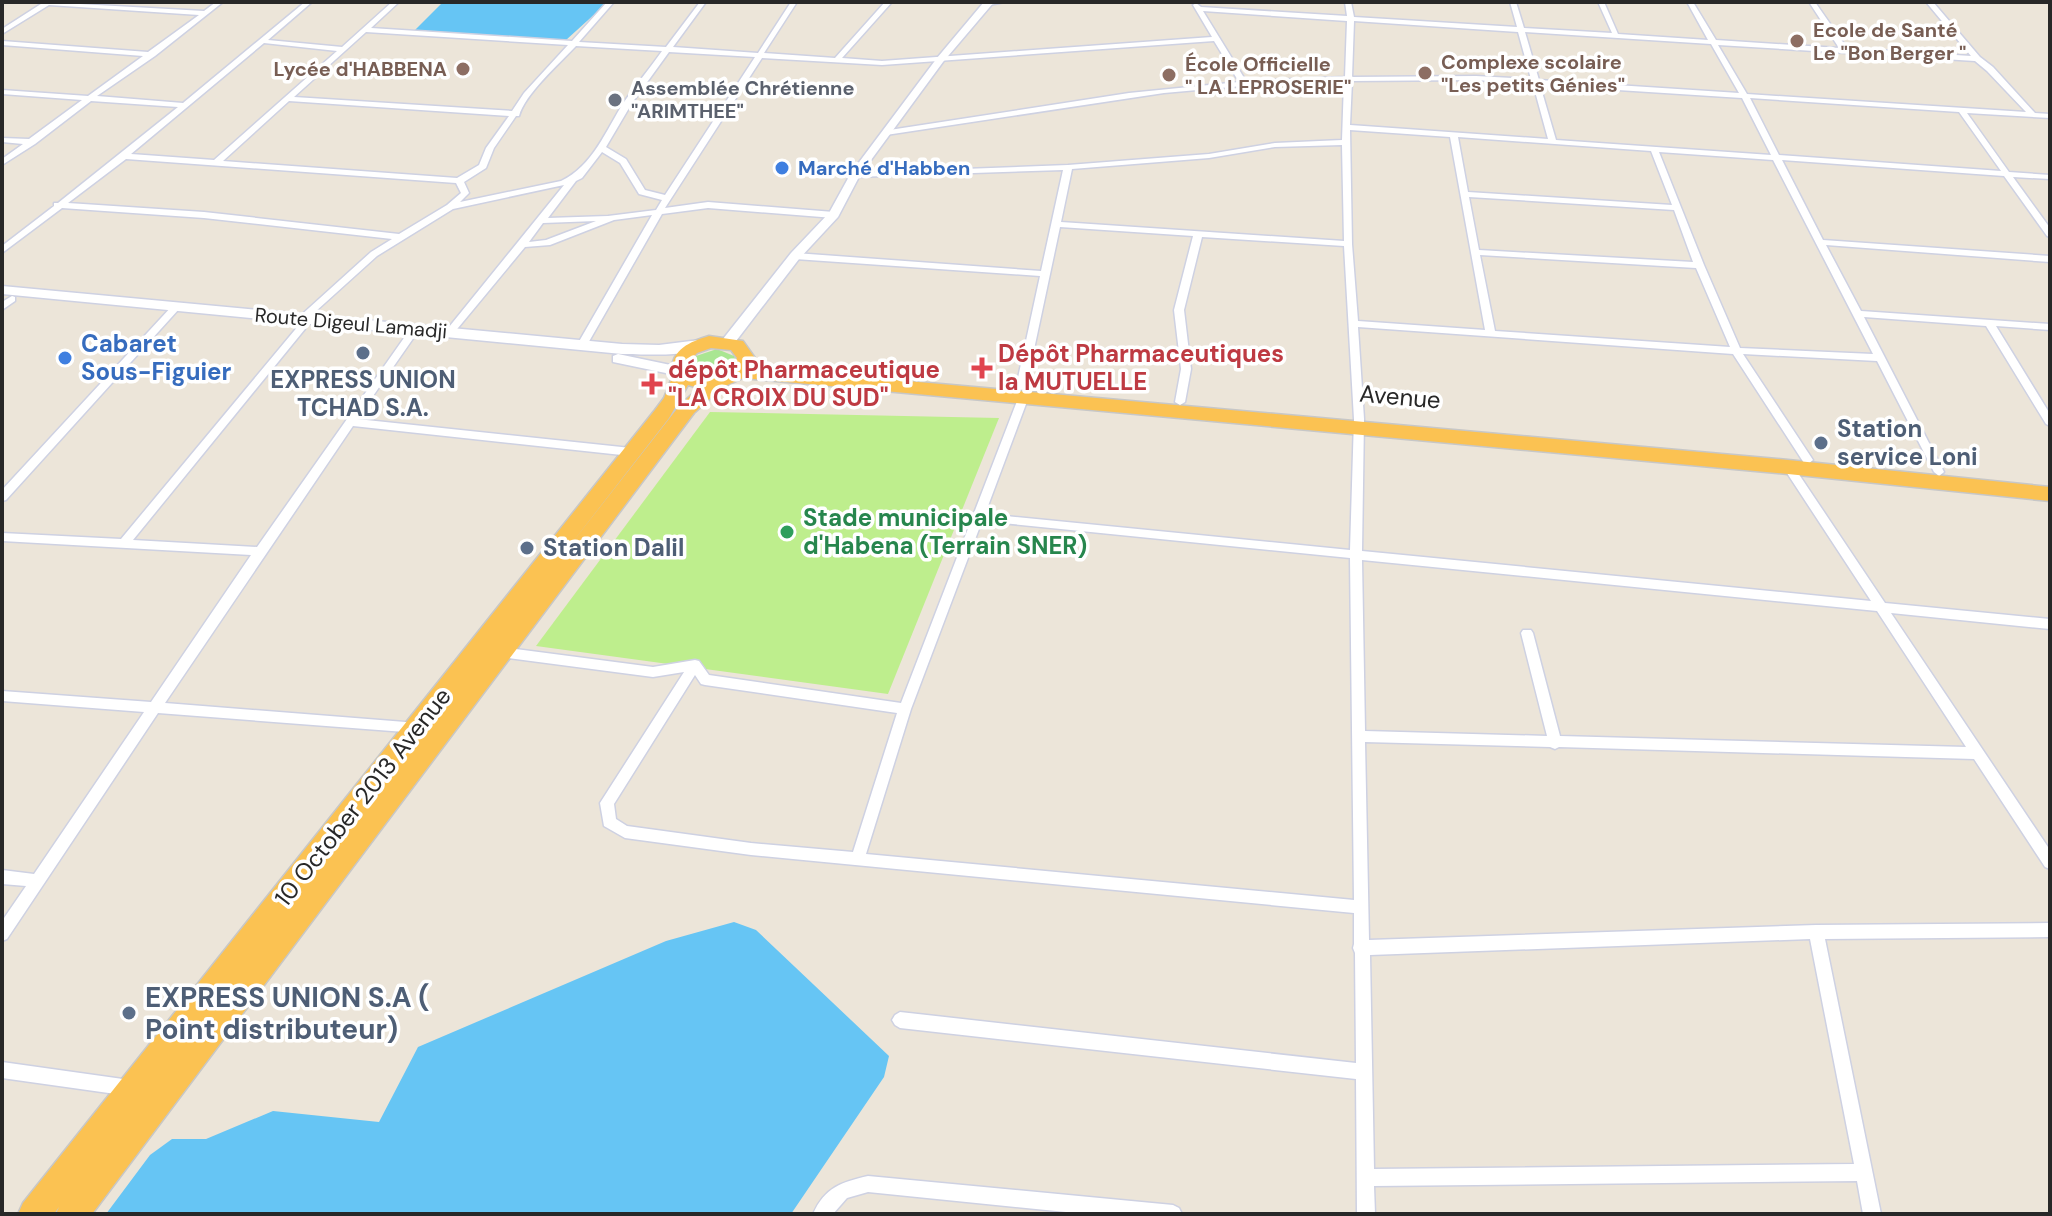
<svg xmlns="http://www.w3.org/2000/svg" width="2052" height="1216" viewBox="0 0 2052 1216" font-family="'DM Sans',sans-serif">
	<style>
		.green { fill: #a9e692 }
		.pitch { fill: #beee8d }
		.water { fill: #66c5f4 }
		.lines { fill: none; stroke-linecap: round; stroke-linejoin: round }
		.minor-casing { stroke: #ced1e2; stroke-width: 3 }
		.tertiary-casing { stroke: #ced1e2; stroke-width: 3 }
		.secondary-casing { stroke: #ced1e2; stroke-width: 3 }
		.trunk-casing { stroke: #c7c7c7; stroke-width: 3 }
		.minor { fill: #fff; fill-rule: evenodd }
		.tertiary { fill: #fff; fill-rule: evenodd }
		.secondary { fill: #fff; fill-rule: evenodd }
		.trunk { fill: #fbc252; fill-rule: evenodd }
		.education-dot { fill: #8d6e63; stroke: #fff; stroke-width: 3 }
		.worship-dot { fill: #6b7280; stroke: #fff; stroke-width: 3 }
		.shop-dot { fill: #3f7fe0; stroke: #fff; stroke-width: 3 }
		.service-dot { fill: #5c6f8a; stroke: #fff; stroke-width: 3 }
		.health-dot { fill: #e0444e; stroke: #fff; stroke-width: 3 }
		.leisure-dot { fill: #2e9e5b; stroke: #fff; stroke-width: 3 }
		.labels { text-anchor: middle; stroke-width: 7; stroke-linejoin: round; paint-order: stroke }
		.far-education-label { font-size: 20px; font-weight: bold; fill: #785e54; stroke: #fff; text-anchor: start }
		.far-worship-label { font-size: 20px; font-weight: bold; fill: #5b616d; stroke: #fff; text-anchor: start }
		.far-shop-label { font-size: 20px; font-weight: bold; fill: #366cbe; stroke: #fff; text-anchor: start }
		.far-street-label { font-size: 20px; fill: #282828; stroke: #fff }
		.shop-label { font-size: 24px; font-weight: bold; fill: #366cbe; stroke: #fff; text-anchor: start }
		.health-label { font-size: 24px; font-weight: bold; fill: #be3a42; stroke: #fff; text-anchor: start }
		.service-label { font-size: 24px; font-weight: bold; fill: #4e5e75; stroke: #fff; text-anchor: start }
		.street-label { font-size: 24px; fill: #282828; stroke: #fff }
		.leisure-label { font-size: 24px; font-weight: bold; fill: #27864d; stroke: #fff; text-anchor: start }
		.near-service-label { font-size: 28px; font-weight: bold; fill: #4e5e75; stroke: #fff; text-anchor: start }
	</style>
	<rect width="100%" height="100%" fill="#ece5d9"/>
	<path class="green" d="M717 349 734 356 736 360C727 377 711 380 695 373L691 365 696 356Z"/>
	<path class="pitch" d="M710 412 999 418 888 694 536 646Z"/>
	<path class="water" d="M443 2H608L566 40 414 31Z
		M734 922 756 930 889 1056 884 1077 791 1214H106L150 1155 172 1139H206L273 1111 379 1122 418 1047 666 941Z"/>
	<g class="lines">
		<g class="minor-casing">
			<path id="minor" d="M44 2 204 11 216 2H223L155 56 97 96 183 103 305 2H312L268 40 342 47 392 2H399L371 28 572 41 607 2H614L579 42 666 47 700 2H706L673 47 758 53 791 2H797L764 53 835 58 885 2H892L842 58 882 61 1212 37 1193 5 1196 3 1201 7 1347 16 1345 2H1351L1354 17 1517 27 1510 2H1516L1524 28 1612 33 1598 2H1604L1618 34 1708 40 1687 2H1693L1716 40 1839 48 1809 2H1815L1847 48 1971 56 1926 2H1933L1980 57 1993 67 2035 113 2050 114V118L1967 113 2009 172 2050 175V179L2013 177 2050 228V237L2047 236 2004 176 1782 160 1823 240 2050 256V262L1826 245 1861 311 2050 324V330L1996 326 2050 414V426L2046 424 1986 326 1864 317 1944 472 1939 476 1934 472 1877 361 1743 354 1813 460 1808 464 1804 463 1733 354 1358 327 1364 419 1362 551 1871 601 1783 467 1784 464H1792L1885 603 2050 619V629L1891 613 2050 850V869L2045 867 1974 759 1559 747 1555 749 1550 747 1365 742 1369 940 1816 925 2050 923V937L1825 939 1881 1214H1863L1857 1181 1374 1186 1375 1214H1357L1356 1079 900 1028 895 1025 892 1020 895 1015 900 1012 1356 1063 1355 953 1353 948 1354 944V913L751 855 625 838 604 826 600 803 684 672 653 677 500 657 496 656 494 652 496 648 500 647 653 667 695 660 699 661 709 675 901 703 1019 396 1024 393 1029 396 985 514 1350 550 1354 419 1344 246 1202 237 1184 310 1191 369 1185 402 1180 405 1175 402 1181 369 1174 310 1193 236 1060 227 1026 387 1021 390 1016 387 1040 276 795 259 791 256 795 253 1041 271 1063 170 855 177 851 175 855 173 1068 165 1209 154 1275 143 1342 140 1344 82 1242 86 1164 93 886 135H883V131L1129 93 1239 82 1214 41 882 65 762 58 665 208 708 202 834 212 838 215 834 218 708 208 662 214 587 345 582 348 577 345 652 215 614 220 550 245 525 247 453 334 450 335 445 332 564 185 453 209 377 256 305 321H299V317L371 252 392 239 204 218 62 208 2 253V246L54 206V203H58L178 107 91 101 35 144 2 165V159L23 144 2 142V138L29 139 82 100 2 94V90L88 96 143 56 2 45V41L148 52 199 15 49 5 2 34V29ZM1203 11 1347 21 1345 77 1246 81ZM1354 21 1518 32 1531 79 1476 76 1352 77ZM366 32 568 45 524 93 512 111 294 97ZM1525 32 1711 44 1739 93 1539 80ZM264 43 337 51 214 160 131 154ZM1718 45 1975 61 1987 71 2026 112 1747 94ZM576 46 662 51C650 68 636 85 624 102 606 130 593 166 561 181L460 202 469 193 464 182 486 168 494 148 516 116H519C525 94 559 64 576 46ZM669 52 755 57 665 195 645 190 626 159 606 147 632 103ZM1476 80 1533 84 1548 139 1350 125 1352 81ZM1540 85 1742 98 1771 155 1556 140ZM1750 98 1959 112 2001 171 1779 155ZM289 101 509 116 486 148 479 165 457 178 223 161ZM1350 130 1450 137 1485 330 1358 321 1352 244ZM1458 137 1651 151 1672 205 1468 192ZM1342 145 1344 241 1061 222 1072 169 1209 158 1275 147ZM602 152 620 163 639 194 662 200 656 210 608 216 548 218 576 181 582 178ZM1659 152 1773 160 1873 354 1740 348 1704 265ZM126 159 456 183 461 193 447 205 399 234 204 212 68 203ZM1469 197 1674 210 1693 262 1479 250ZM596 221 546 240 529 242 543 223ZM1480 255 1696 268 1730 347 1495 331ZM982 521 1350 558 1354 900 866 854 911 709ZM1362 560 1877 611 1966 747 1560 736 1533 633 1531 630H1523L1521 633 1547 736 1365 731ZM695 675 701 684 705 685 897 713 853 852 751 843 627 826 616 819 614 804ZM1810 939 1854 1164 1374 1169 1370 955Z
				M986 2H1005L989 5Z
				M12 296 15 297V301L2 310V302Z
				M176 304 181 307 179 309 6 500 2 501V490L173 305Z
				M302 324 305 325V329L133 540 257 547 411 328 414 327 419 330 357 419 631 448 636 452 631 456 353 426 165 703 418 723 423 724 425 728 423 732 418 733 158 713 7 939 2 941V921L26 886 2 884V870L34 874 144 712 2 701V691L151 702 251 555 2 541V533L121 539 299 325Z
				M2 1062 130 1080 136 1082 138 1088 136 1094 130 1096 2 1078Z
				M868 1176 1173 1205 1179 1208 1182 1214H1086L868 1192 847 1198 833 1214H813C825 1187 842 1182 868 1176Z"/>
		</g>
		<g class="tertiary-casing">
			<path id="tertiary" d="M984 2H994L943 62 860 175 838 217 799 259 733 345H723V339L791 253 829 213 851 173 937 58Z"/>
		</g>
		<g class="secondary-casing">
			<path id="secondary" d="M2 286 622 344 659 345 699 340 706 345C691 358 643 354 622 354L2 294Z
				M618 354 685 368 687 371 680 376 613 362V356Z"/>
		</g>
		<g class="trunk-casing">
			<path id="trunk" d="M709 336 743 341 755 358 751 367 1788 460 2050 487V501L1788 474 743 378 723 387 694 413 92 1214H56L59 1207 54 1214H18L23 1203 655 410 664 398 673 375 671 371C673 349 689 342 709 336ZM711 348 731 350 737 358C728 378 706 383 689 369L690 361 697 353ZM688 385 699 388 680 405 557 562 669 418Z"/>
		</g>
		<use href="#minor" class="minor"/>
		<use href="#tertiary" class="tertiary"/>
		<use href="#secondary" class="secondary"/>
		<use href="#trunk" class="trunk"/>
	</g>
	<g class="education-dot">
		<circle cx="1797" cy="41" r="8"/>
		<circle cx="463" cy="69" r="8"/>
		<circle cx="1425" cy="73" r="8"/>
		<circle cx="1169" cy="75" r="8"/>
	</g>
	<circle class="worship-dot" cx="615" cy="100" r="8"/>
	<g class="shop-dot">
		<circle cx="782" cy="168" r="8"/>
		<circle cx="65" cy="358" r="8"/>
	</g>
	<g class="service-dot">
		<circle cx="363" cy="353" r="8"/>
		<circle cx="1821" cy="443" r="8"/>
		<circle cx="527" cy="548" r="8"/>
		<circle cx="129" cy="1013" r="8"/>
	</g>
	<g class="health-dot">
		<path d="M978 356h8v8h8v8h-8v8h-8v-8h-8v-8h8z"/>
		<path d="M648 372h8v8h8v8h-8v8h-8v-8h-8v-8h8z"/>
	</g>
	<circle class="leisure-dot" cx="787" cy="532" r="8"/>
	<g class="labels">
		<g class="far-education-label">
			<text x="1813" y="37">Ecole de Santé<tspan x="1813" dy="23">Le "Bon Berger "</tspan></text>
			<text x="1441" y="69">Complexe scolaire<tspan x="1441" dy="23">"Les petits Génies"</tspan></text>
			<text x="1185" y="71">École Officielle<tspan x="1185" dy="23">" LA LEPROSERIE"</tspan></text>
			<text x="447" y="76" text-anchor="end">Lycée d'HABBENA</text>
		</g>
		<g class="far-worship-label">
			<text x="631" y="95">Assemblée Chrétienne<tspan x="631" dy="23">"ARIMTHEE"</tspan></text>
		</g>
		<g class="far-shop-label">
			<text x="798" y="175">Marché d'Habben</text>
		</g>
		<g class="far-street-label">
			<text transform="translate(351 323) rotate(5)" y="7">Route Digeul Lamadji</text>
		</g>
		<g class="shop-label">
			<text x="81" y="352">Cabaret<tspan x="81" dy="28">Sous-Figuier</tspan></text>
		</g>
		<g class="health-label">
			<text x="998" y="362">Dépôt Pharmaceutiques<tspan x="998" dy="28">la MUTUELLE</tspan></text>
			<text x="668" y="378">dépôt Pharmaceutique<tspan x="668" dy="28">"LA CROIX DU SUD"</tspan></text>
		</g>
		<g class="service-label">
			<text x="363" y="388" text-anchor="middle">EXPRESS UNION<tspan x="363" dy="28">TCHAD S.A.</tspan></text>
			<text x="1837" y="437">Station<tspan x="1837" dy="28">service Loni</tspan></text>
			<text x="543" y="556">Station Dalil</text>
		</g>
		<g class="street-label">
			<text transform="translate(1400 397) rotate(5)" y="8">Avenue</text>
			<text transform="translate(363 797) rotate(-52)" y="8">10 October 2013 Avenue</text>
		</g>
		<g class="leisure-label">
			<text x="803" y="526">Stade municipale<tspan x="803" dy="28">d'Habena (Terrain SNER)</tspan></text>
		</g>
		<g class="near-service-label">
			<text x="145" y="1007">EXPRESS UNION S.A (<tspan x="145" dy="32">Point distributeur)</tspan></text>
		</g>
	</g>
	<rect width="2052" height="1216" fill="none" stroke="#282828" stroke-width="8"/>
</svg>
